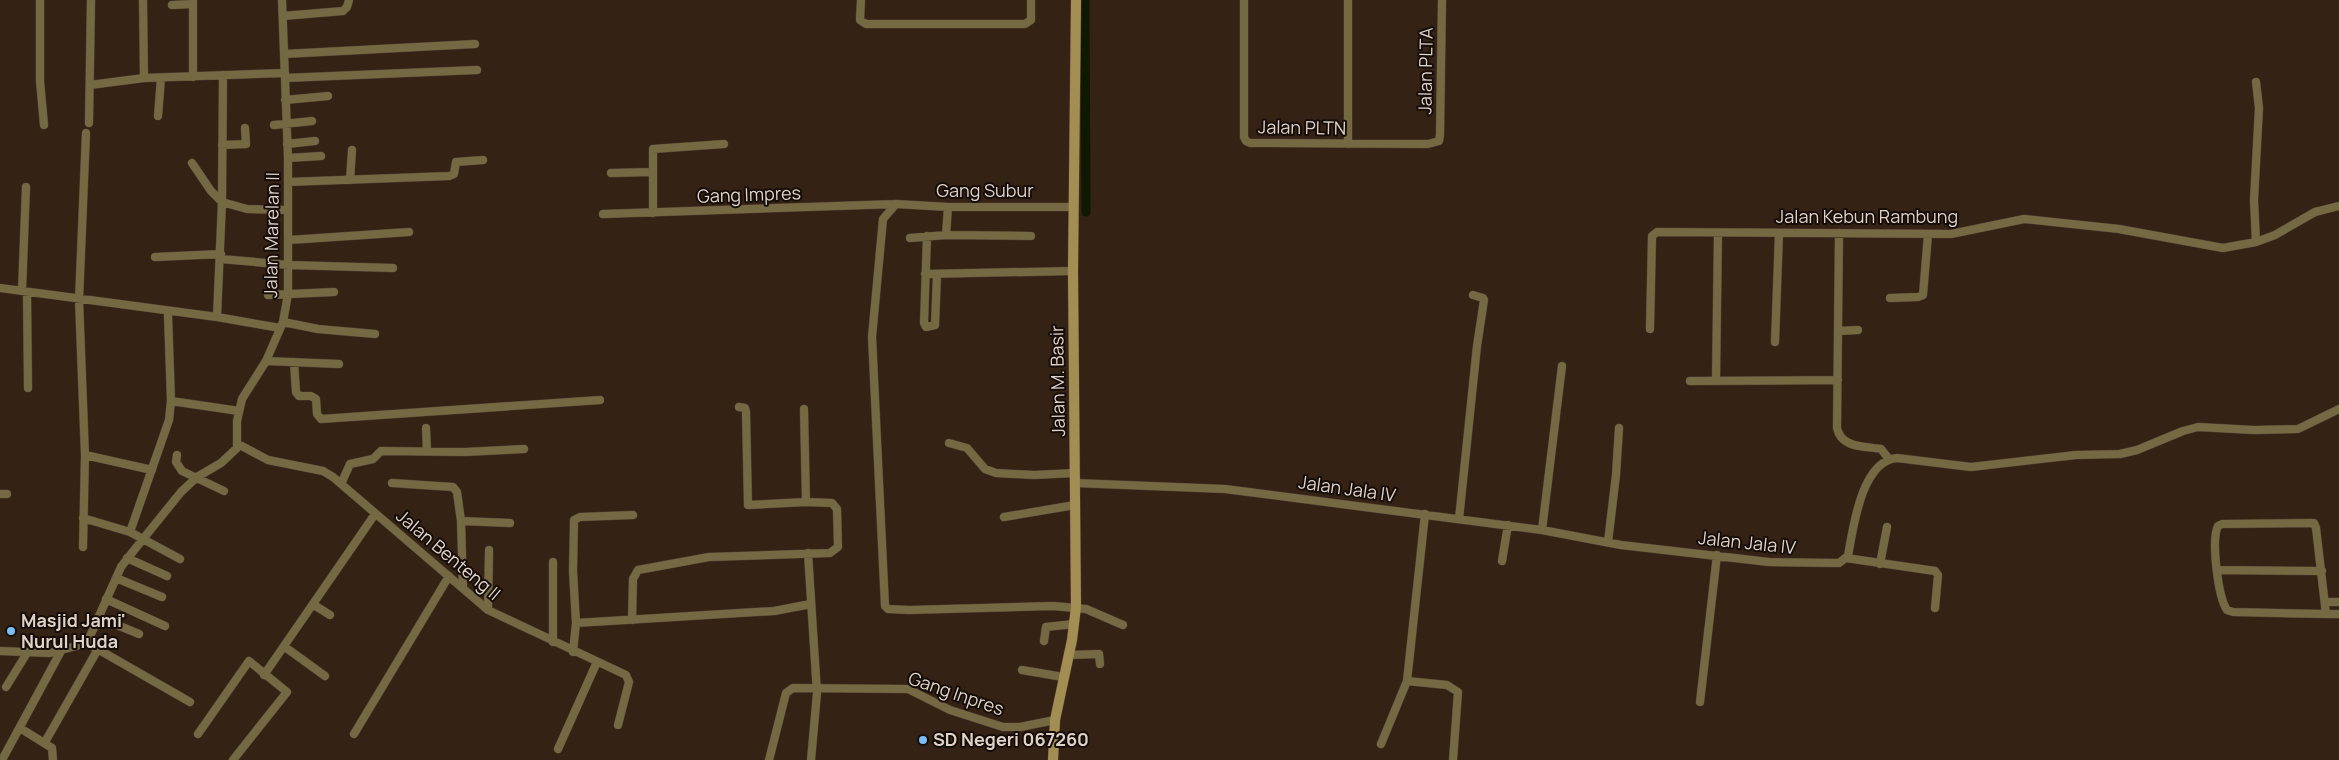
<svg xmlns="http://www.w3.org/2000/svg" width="2339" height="760" viewBox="0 0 2339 760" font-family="Manrope,sans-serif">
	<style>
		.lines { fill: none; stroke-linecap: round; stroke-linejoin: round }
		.canal { stroke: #0f1800; stroke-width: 9 }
		.minor-casing { stroke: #4f3e31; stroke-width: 9 }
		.secondary-casing { stroke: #4f3e31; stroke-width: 11 }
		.minor { stroke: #756944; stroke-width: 8 }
		.secondary { stroke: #a28e52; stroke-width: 10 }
		.poi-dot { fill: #7bbef8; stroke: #160d08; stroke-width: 2 }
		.labels { text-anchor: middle; stroke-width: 4; stroke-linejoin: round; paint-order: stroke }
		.street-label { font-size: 18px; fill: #ded2c9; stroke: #160d08 }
		.poi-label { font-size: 18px; font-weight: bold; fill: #ded2c9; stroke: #160d08; text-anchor: start }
	</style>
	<rect width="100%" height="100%" fill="#342214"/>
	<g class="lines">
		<path class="canal" d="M1085 0 1086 212"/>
		<g class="minor-casing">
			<path id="minor" d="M40 0V81L44 125
				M143 0 144 78
				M193 0V77
				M861 0 860 20 866 24H1025L1031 20V0
				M1244 0V137L1246 141 1250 143 1428 144 1439 141 1440 135 1442 0
				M172 5 193 4
				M283 16 343 11 347 7 349 0
				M284 54 475 44
				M223 75 222 202 247 209 287 210
				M285 78 477 70
				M90 85 144 78 285 73
				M285 100 328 96
				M158 116 161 78
				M89 123 91 0
				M274 125 312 121
				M287 144 315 141
				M1348 144V0
				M222 145 246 144 245 128
				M288 158 321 156
				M192 163 211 191 222 202 217 317
				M611 173 651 172
				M350 180 352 150
				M288 182 449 176 454 174 456 162 483 160
				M896 204 883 219 872 337 885 606 888 609 909 610 1053 606 1086 609 1123 625
				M653 213V149L724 144
				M603 214 896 204 948 207H1074
				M1839 233 1837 428C1841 448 1864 446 1881 449L1889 459
				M946 235 1031 236
				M927 236 924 323 926 327 935 325 937 274
				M910 238 946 235 948 207
				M289 240 409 232
				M2256 242 2254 200 2259 108 2256 82
				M155 257 221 254
				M221 259 289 265 393 268
				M925 274 1073 271
				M0 288 217 317 280 328
				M22 291 26 187
				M27 292 28 388
				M268 295 334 292
				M1890 298 1918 297 1923 295 1928 234
				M283 322 318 329 375 334
				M1650 329 1652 236 1657 232 1951 234 2024 219 2119 229 2223 248 2256 242 2275 235 2315 212 2339 206
				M1838 331 1858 330
				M1775 342 1779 233
				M266 361 339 364
				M294 362 296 392 299 396H311L316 399 317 414 321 419 600 400
				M1716 380 1718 233
				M1690 381 1838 380
				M171 401 239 411
				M804 409 806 502
				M426 428 427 451
				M949 443 967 448 985 469 996 473 1034 475 1075 473
				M238 444 268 460 323 471 333 477 488 610 626 675 629 682 618 725
				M85 455 152 470
				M177 455 176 462 182 471 224 491
				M392 483 453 487 457 492 461 521
				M1075 483 1225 489 1542 530 1621 545 1769 562 1839 563 1848 556C1853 529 1861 461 1897 458L1971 467 2076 455 2120 454 2137 450 2183 431 2198 427 2254 430 2298 429 2339 409
				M341 484 350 464 373 459 381 451 465 452 524 449
				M0 494H7
				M1425 514 1407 681 1447 685 1458 692 1453 760
				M1004 517 1075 505
				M83 518 130 532 180 559
				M1459 519 1477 346 1484 300 1483 298 1473 295
				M1542 530 1562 366
				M130 532 169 420 171 401 168 315
				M1608 542 1616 475 1619 428
				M83 547 85 455 79 300 86 133
				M808 553 817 693 811 760
				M127 558 167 576
				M1846 558 1935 571 1938 575 1935 608
				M1502 561 1508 525
				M553 562V642
				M1880 564 1887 527
				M2217 570 2322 571
				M116 578 162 597
				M463 588 461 521 510 523
				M106 599 165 626
				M2326 602H2339
				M314 605 330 615
				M488 610 489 550
				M2326 614 2316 528 2314 523 2222 524 2218 526C2211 540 2218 597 2227 610L2233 612 2326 614H2339
				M98 617 139 634
				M632 620 633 579 638 570 709 557 830 553 838 547 837 509 832 503 806 502 748 505 746 412 745 408 739 407
				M576 623 774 611 811 604
				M1044 641 1046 627 1074 624
				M87 643 190 702
				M285 647 325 676
				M0 651 50 653 87 643 121 567 135 549 181 492 197 477 221 463 237 448V421L242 399 266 361 283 322 288 294V158L282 0
				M573 652 576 623 573 571 574 520 580 517 633 515
				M1068 655 1099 654 1100 664
				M1022 670 1063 677
				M264 675 375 514
				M6 687 27 653
				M1700 702 1717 555
				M20 728 52 748 53 760
				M198 734 249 661 287 692 233 760
				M354 734 449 576
				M45 742 98 649
				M1381 744 1407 681
				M558 749 597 662
				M2 760 61 651
				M769 760 786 693 793 688 908 689 950 710 1003 727H1020L1055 720"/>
		</g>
		<g class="secondary-casing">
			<path id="secondary" d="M1053 760 1055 720 1072 640 1076 607 1073 271 1076 0"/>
		</g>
		<use href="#minor" class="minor"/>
		<use href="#secondary" class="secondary"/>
	</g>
	<g class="poi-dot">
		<circle cx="11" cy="631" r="5"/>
		<circle cx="923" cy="740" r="5"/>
	</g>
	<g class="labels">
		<g class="street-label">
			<text transform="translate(1426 71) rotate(-89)" y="6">Jalan PLTA</text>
			<text transform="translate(1302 128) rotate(1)" y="6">Jalan PLTN</text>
			<text x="985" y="197">Gang Subur</text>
			<text transform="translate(749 195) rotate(-2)" y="6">Gang Impres</text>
			<text x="1867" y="223">Jalan Kebun Rambung</text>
			<text transform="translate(272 235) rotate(-89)" y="6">Jalan Marelan II</text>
			<text transform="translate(1058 381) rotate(-91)" y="6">Jalan M. Basir</text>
			<text transform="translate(1347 489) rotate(8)" y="6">Jalan Jala IV</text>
			<text transform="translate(1747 543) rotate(6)" y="6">Jalan Jala IV</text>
			<text transform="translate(448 555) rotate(40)" y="6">Jalan Benteng II</text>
			<text transform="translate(956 694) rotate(19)" y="6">Gang Inpres</text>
		</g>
		<g class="poi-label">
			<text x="21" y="627">Masjid Jami'<tspan x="21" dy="21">Nurul Huda</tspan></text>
			<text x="933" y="746">SD Negeri 067260</text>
		</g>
	</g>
</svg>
